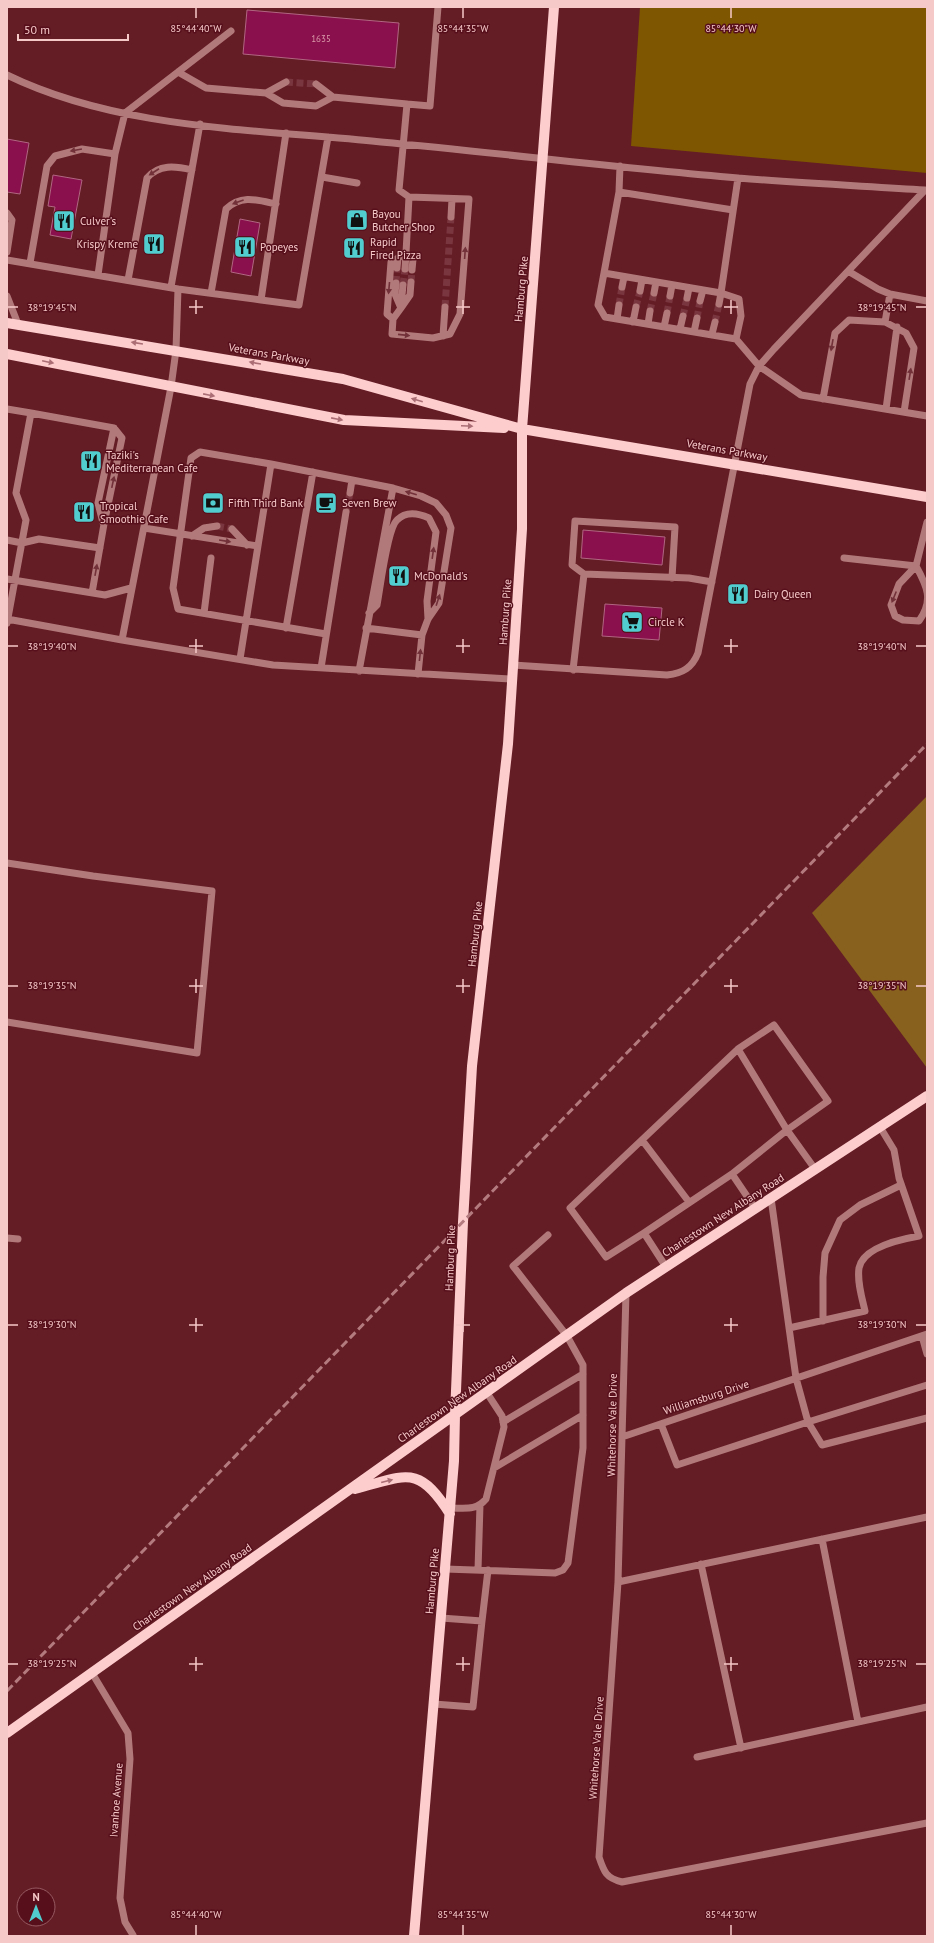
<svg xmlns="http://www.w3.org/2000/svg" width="934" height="1943" viewBox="0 0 934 1943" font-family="'PT Sans',sans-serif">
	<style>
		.green { fill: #7e5602 }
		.forest { fill: #87611d }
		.building { fill: #89104d; stroke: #b16681 }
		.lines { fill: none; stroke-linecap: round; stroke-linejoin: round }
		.minor-tunnel { stroke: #7a363e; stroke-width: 7; stroke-dasharray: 7 3.5; stroke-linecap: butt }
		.minor { stroke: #b2797a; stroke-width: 7 }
		.major { stroke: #fdcdce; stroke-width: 10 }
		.rail { stroke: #b47b7f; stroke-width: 3; stroke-dasharray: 8 4; stroke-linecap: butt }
		.oneway { fill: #723038 }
		.oneway2 { fill: #aa6e74 }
		.ticks { fill: none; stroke: #f6c9c9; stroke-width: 1.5 }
		.labels { text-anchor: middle; stroke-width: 3; stroke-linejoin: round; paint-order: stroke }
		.number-label { font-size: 9px; fill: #db9baa }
		.poi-label { font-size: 11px; fill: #f6c9c9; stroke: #57101b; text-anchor: start }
		.street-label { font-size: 11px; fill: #f6c9c9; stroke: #57101b }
		.ticks-label { font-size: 10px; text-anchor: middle; fill: #f6c9c9; stroke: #57101b; stroke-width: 3; stroke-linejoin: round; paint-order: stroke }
	</style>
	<rect width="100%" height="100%" fill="#641c25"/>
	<path class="green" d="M640 7H927V173L631 146Z"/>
	<path class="forest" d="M927 796V1068L812 913Z"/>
	<path class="building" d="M247 10 399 23 395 68 243 54Z
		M7 139 29 143 20 194 7 192Z
		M53 175 82 180 71 239 50 235 55 207 48 206Z
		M240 219 260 223 251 276 231 272Z
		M583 530 665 537 662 565 581 558Z
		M605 604 662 608 659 640 602 636Z"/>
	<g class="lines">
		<path class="minor-tunnel" d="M286 82 316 84
			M411 282 412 270
			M396 283 397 268
			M403 285 405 269
			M619 305 622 287
			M445 307 451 217
			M636 307 640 291
			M650 311 654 293
			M667 313 670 296
			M683 316 687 298
			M697 318 700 301
			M715 322 719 304
			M346 512 350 493
			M217 526 232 529"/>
		<path class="minor" d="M178 72 206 88 266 93 283 103 316 106 333 97 407 104 399 190 409 197 469 199 460 314 450 334 433 338 392 334 393 319 401 308 395 294 396 283
			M7 75C120 130 258 129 381 142 500 153 619 168 738 178 800 183 863 186 925 190L774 349 759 366 750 384 698 653C692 668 683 673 667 675L513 665
			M316 84 333 97
			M266 93 286 82
			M407 104 430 106 438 7
			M620 166 619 192 604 273 721 293 738 178
			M322 177 357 183
			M619 192 733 210
			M7 213 12 220 7 252
			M451 217 452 199
			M406 253 413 259 412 270
			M7 260 178 289 176 350 171 387 122 640 7 619
			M30 263 47 166 55 156 82 149 115 154
			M397 268 398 258 406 253 409 197
			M405 269 406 253
			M848 271 878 289 890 294 927 301
			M604 273 598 305 605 317 736 339 759 366 801 395 927 416
			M98 275 115 154 125 113 231 31
			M128 280 147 178C159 164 175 166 192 170
			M171 287 200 124
			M622 287 624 277
			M178 289 261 300 286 133
			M640 291 642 280
			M211 293 226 209C241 194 258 200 276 204
			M654 293 656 282
			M7 296 18 324
			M670 296 672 285
			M687 298 689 288
			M261 300 299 305 328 137
			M700 301 703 290
			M719 304 721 293 739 299 741 316 736 339
			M401 306 403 285
			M401 308 410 295 411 282
			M393 319 387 314 391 262 398 258
			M617 319 619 305
			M633 322 636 307
			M885 322 890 294
			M648 324 650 311
			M664 327 667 313
			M680 329 683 316
			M694 332 697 318
			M712 334 715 322
			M443 336 445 307
			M823 399 835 333 849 320 885 322 906 333 914 348 904 412
			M7 409 31 413 16 493 26 520 7 623
			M886 409 897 327
			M31 413 114 428 122 438 104 524 92 593
			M271 464 200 452 191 458 173 588 178 609 326 634
			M350 493 352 480
			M103 523 98 503 114 428
			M144 528 258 546
			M232 529 247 545
			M192 536 204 528 217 526
			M7 540 22 543 39 539 100 548
			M844 558 916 566
			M916 566C927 586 934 600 919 621L903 620 895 616 891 605 899 584 916 566 927 522
			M584 574 572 565 575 521 675 527 672 578
			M7 579 105 595 131 588
			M204 613 211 558
			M369 613 377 605C380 590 387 529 397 520 406 511 418 513 429 518L436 532 427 601 428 619
			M286 628 313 472
			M366 628 422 635
			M122 640 273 665 512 679
			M240 659 271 464 393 488
			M321 668 346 512
			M573 670 584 574 689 578 712 582
			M359 671 393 488 421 496 436 503 446 515 451 528 439 603 428 619 422 635 418 674
			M7 863 93 876 212 891 197 1053 7 1022
			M642 1140 689 1202
			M732 1174 787 1130 738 1049 774 1025 828 1101 787 1130 815 1169
			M771 1198 796 1378 808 1422 927 1385
			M644 1233 606 1257 570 1208 738 1049
			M7 1238 18 1239
			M666 1267 644 1233 732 1174 755 1208
			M626 1293 618 1582 599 1857C604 1872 606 1878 622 1882L927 1823
			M823 1321V1277L825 1253 840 1220 860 1205 901 1185
			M789 1328 865 1311C862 1298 857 1282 859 1268 863 1247 902 1239 919 1236L899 1178 894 1150 880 1127
			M922 1336 927 1354
			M503 1422 583 1374
			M661 1424 677 1465 808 1422 822 1445 927 1418
			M622 1437 927 1334
			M494 1468 583 1415
			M450 1508C465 1508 476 1511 486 1499L504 1427 502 1416 487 1393
			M822 1539 858 1722
			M701 1564 741 1748
			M445 1569 555 1573 563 1570 568 1563 583 1448V1365L567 1336 513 1266 548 1235
			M478 1570 480 1505
			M618 1582 927 1517
			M482 1621 488 1570
			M92 1673 128 1733 130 1759 120 1898 125 1922 133 1935
			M434 1704 473 1707 482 1621 441 1618
			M697 1757 927 1707"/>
		<path class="major" d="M7 323 343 379 522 429 927 497
			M7 354 344 420 504 428
			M355 1489C406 1476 418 1463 450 1514
			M7 1733 626 1293 927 1096
			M414 1936 454 1461 455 1415 463 1222 472 1066 508 744 522 529V429L554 7"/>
		<path class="rail" d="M7 1691 927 744"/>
	</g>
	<defs><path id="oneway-solid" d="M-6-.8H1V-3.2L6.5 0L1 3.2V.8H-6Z"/></defs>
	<g class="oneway">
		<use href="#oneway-solid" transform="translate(76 150) rotate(170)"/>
		<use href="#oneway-solid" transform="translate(154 172) rotate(147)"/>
		<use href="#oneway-solid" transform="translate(238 202) rotate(160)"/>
		<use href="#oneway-solid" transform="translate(465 253) rotate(-86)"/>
		<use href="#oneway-solid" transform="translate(389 288) rotate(95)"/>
		<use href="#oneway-solid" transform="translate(404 335) rotate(6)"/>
		<use href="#oneway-solid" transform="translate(832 345) rotate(100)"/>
		<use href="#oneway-solid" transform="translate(910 374) rotate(-81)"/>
		<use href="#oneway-solid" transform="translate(113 482) rotate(-78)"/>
		<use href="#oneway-solid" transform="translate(411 493) rotate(-164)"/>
		<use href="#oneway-solid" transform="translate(225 541) rotate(9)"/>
		<use href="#oneway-solid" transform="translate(433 553) rotate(-82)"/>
		<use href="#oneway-solid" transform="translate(96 570) rotate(-80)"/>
		<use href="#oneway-solid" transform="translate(894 597) rotate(112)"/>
		<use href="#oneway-solid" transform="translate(438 600) rotate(-72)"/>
		<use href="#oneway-solid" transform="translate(420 655) rotate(-84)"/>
	</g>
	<g class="oneway2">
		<use href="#oneway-solid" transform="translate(137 343) rotate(-171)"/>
		<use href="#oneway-solid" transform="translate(48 362) rotate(12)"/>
		<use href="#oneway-solid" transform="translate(255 363) rotate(-170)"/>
		<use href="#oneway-solid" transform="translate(209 395) rotate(11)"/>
		<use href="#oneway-solid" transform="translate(417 400) rotate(-164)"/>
		<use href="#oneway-solid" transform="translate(337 419) rotate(11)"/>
		<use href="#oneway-solid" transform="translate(467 426) rotate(3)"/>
		<use href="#oneway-solid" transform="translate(387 1481) rotate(-14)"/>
	</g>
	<path class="ticks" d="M196 8V18M463 8V18M731 8V18M196 300V314M463 300V314M731 300V314M8 307H18M189 307H203M456 307H470M724 307H738M916 307H926M196 639V653M463 639V653M731 639V653M8 646H18M189 646H203M456 646H470M724 646H738M916 646H926M196 979V993M463 979V993M731 979V993M8 986H18M189 986H203M456 986H470M724 986H738M916 986H926M196 1318V1332M463 1318V1332M731 1318V1332M8 1325H18M189 1325H203M456 1325H470M724 1325H738M916 1325H926M196 1657V1671M463 1657V1671M731 1657V1671M8 1664H18M189 1664H203M456 1664H470M724 1664H738M916 1664H926M196 1925V1935M463 1925V1935M731 1925V1935"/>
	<defs>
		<g id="shop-square" transform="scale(1.15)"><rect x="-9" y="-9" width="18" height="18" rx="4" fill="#52cdcf" stroke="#57101b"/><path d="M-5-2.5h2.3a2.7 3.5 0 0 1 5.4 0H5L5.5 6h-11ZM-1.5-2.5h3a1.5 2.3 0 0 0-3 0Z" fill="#111"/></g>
		<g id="restaurant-square" transform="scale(1.15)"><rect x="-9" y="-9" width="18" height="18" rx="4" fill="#52cdcf" stroke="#57101b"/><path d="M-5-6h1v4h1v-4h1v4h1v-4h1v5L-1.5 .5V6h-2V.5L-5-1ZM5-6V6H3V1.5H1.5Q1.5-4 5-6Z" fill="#111"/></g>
		<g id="bank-square" transform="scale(1.15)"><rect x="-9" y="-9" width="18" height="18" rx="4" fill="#52cdcf" stroke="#57101b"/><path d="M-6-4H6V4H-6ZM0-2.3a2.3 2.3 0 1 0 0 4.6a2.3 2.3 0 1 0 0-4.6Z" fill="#111"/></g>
		<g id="cafe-square" transform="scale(1.15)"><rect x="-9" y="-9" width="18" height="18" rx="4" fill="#52cdcf" stroke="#57101b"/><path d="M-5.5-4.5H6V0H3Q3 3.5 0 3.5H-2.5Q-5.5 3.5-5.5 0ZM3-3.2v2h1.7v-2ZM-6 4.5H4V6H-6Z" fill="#111"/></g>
		<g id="supermarket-square" transform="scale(1.15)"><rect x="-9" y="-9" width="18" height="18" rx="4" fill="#52cdcf" stroke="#57101b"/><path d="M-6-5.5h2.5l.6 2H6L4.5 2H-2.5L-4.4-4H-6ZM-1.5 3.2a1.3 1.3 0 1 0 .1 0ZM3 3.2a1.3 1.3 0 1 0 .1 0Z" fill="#111"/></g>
	</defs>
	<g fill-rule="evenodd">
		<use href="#shop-square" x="357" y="220"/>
		<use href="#restaurant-square" x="64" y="221"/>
		<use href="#restaurant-square" x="154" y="244"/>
		<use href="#restaurant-square" x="245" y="247"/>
		<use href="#restaurant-square" x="354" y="248"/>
		<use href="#restaurant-square" x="91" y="461"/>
		<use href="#bank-square" x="213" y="503"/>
		<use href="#cafe-square" x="326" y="503"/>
		<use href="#restaurant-square" x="84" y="512"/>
		<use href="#restaurant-square" x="399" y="576"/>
		<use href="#restaurant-square" x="738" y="594"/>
		<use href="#supermarket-square" x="632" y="622"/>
	</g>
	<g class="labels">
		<g class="number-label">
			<text x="321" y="42">1635</text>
		</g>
		<g class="poi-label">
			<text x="372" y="218">Bayou<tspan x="372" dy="13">Butcher Shop</tspan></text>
			<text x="80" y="225">Culver's</text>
			<text x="370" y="246">Rapid<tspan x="370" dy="13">Fired Pizza</tspan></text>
			<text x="138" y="248" text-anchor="end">Krispy Kreme</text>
			<text x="260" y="251">Popeyes</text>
			<text x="106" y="459">Taziki's<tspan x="106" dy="13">Mediterranean Cafe</tspan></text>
			<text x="228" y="507">Fifth Third Bank</text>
			<text x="342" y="507">Seven Brew</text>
			<text x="100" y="510">Tropical<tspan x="100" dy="13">Smoothie Cafe</tspan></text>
			<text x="414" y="580">McDonald's</text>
			<text x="754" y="598">Dairy Queen</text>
			<text x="648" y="626">Circle K</text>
		</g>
		<g class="street-label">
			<text transform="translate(521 289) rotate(-85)" y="4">Hamburg Pike</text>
			<text transform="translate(269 354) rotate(10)" y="4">Veterans Parkway</text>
			<text transform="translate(727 450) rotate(10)" y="4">Veterans Parkway</text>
			<text transform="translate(505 612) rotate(-86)" y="4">Hamburg Pike</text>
			<text transform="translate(475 934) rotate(-84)" y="4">Hamburg Pike</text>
			<text transform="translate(723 1215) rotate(-33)" y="4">Charlestown New Albany Road</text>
			<text transform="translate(450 1258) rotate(-88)" y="4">Hamburg Pike</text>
			<text transform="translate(706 1397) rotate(-18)" y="4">Williamsburg Drive</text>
			<text transform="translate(457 1399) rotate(-35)" y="4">Charlestown New Albany Road</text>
			<text transform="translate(612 1425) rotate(-89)" y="4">Whitehorse Vale Drive</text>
			<text transform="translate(432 1581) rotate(-85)" y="4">Hamburg Pike</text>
			<text transform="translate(192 1587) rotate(-35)" y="4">Charlestown New Albany Road</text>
			<text transform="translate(596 1748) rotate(-86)" y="4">Whitehorse Vale Drive</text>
			<text transform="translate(116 1800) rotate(-86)" y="4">Ivanhoe Avenue</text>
		</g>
	</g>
	<g class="ticks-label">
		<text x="196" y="32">85°44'40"W</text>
		<text x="463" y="32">85°44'35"W</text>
		<text x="731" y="32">85°44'30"W</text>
		<text x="52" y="311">38°19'45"N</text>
		<text x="882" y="311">38°19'45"N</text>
		<text x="52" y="650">38°19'40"N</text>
		<text x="882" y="650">38°19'40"N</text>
		<text x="52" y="989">38°19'35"N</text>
		<text x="882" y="989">38°19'35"N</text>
		<text x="52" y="1328">38°19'30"N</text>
		<text x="882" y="1328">38°19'30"N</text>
		<text x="52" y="1667">38°19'25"N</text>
		<text x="882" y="1667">38°19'25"N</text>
		<text x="196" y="1918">85°44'40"W</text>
		<text x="463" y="1918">85°44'35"W</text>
		<text x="731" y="1918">85°44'30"W</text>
	</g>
	<rect width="934" height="1943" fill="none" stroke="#f6c9c9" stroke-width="16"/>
	<g transform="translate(36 1907)"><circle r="19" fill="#57101b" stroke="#975a61"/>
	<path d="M0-3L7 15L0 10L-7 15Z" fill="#52cdcf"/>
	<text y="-6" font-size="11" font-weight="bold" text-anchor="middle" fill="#f6c9c9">N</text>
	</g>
	<path d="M18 34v6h110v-6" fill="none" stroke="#f6c9c9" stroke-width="2"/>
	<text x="24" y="34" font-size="12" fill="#f6c9c9" stroke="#57101b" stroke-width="3" paint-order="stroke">50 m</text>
</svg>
